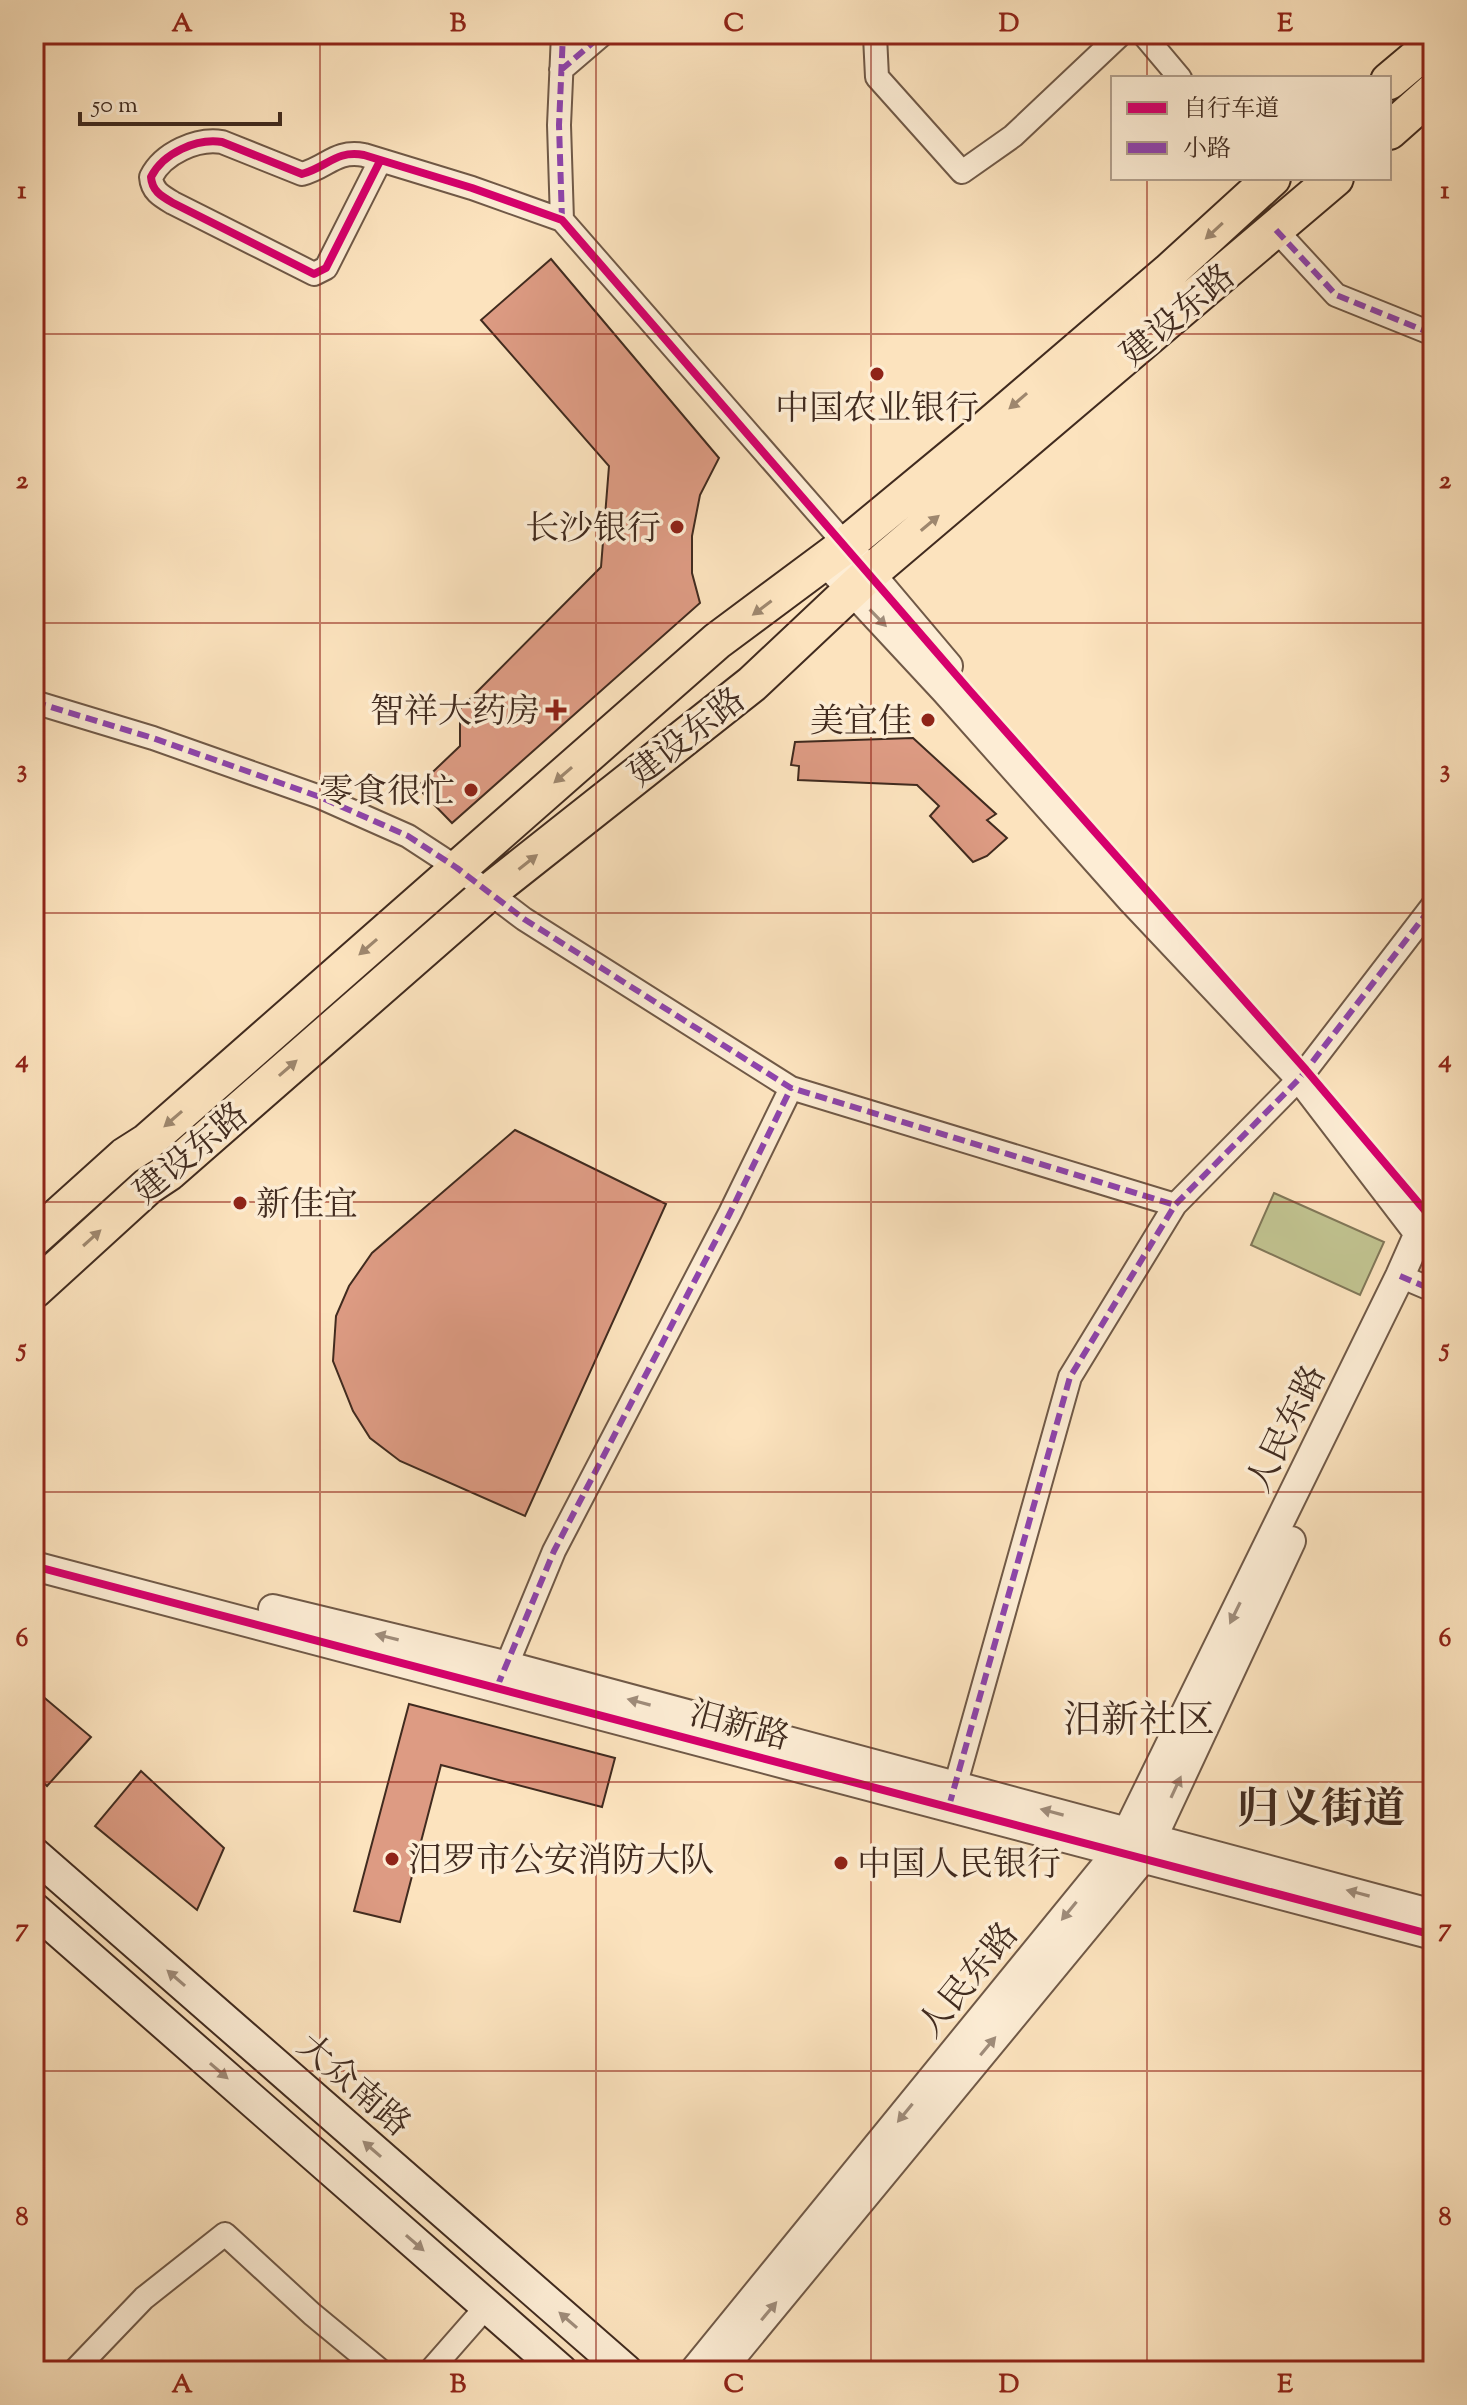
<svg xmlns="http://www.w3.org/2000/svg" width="1467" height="2405" viewBox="0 0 1467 2405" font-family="'Sorts Mill Goudy','Noto Serif SC',serif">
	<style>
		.garden { fill: #c1c390; stroke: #817758; stroke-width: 2 }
		.building { fill: #dd9b83; stroke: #412b1f; stroke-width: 2 }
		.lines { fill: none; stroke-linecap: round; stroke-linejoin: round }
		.minor-casing { stroke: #705947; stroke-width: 26 }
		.tertiary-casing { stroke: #705947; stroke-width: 32 }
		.secondary-casing { stroke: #412b1f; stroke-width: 36 }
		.primary-casing { stroke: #412b1f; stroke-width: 40 }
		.minor { stroke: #fdedd5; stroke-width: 22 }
		.tertiary { stroke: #fdedd5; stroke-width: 28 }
		.secondary { stroke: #fdedd5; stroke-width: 32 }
		.primary { stroke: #fce3be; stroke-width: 36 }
		.quiet { stroke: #8e44ad; stroke-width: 6; stroke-dasharray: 12 6; stroke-linecap: butt }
		.cycleway-casing { stroke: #fdedd5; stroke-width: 13 }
		.cycleway { stroke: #d6006c; stroke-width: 8 }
		.oneway { fill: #9e876e }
		.oneway2 { fill: #9f8c7a }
		.grid { fill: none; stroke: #8f2418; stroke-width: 2; stroke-opacity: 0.55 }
		.poi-dot { fill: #8f2418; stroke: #fdedd5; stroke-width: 3 }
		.labels { text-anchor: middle; stroke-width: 7; stroke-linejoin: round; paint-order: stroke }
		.street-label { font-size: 34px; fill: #412b1f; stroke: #fdedd5 }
		.poi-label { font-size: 34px; fill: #412b1f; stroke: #fdedd5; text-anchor: end }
		.quarter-label { font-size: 38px; fill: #412b1f; stroke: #fdedd5 }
		.district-label { font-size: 42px; font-weight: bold; fill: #412b1f; stroke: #fdedd5 }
		.neatline { fill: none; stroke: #8f2418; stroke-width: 3 }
		.grid-label { font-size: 26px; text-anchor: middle; font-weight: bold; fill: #8f2418 }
	</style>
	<rect width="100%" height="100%" fill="#fce3be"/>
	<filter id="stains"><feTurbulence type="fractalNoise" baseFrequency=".0025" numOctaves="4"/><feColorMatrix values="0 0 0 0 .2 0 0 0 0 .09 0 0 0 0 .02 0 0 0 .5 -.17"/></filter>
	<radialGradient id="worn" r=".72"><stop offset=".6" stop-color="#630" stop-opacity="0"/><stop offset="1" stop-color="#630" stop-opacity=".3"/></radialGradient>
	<path class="garden" d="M1274 1193 1384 1242 1360 1295 1251 1245Z"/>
	<path class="building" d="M551 259 719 458 700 495 692 536V573L700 603 452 823 417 787 460 746V709L601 567 609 466 481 320Z
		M913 738 996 814 987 820 1007 838 987 856 973 862 930 816 939 806 917 785 798 780 799 766 791 765 795 742Z
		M515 1130 666 1204 525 1516 400 1461 370 1438 353 1411 333 1361 336 1316 349 1286 372 1253Z
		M34 1689 91 1737 47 1786 34 1774Z
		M409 1704 615 1758 602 1807 441 1765 400 1922 354 1911Z
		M141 1771 224 1848 197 1910 95 1826Z"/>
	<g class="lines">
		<g class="minor-casing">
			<path id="minor" d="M877 34 875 36 877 77 962 172 1013 136 1121 34
				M1143 34 1180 78
				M561 70 603 34
				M380 161 326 268 314 274 173 203C161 196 152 191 151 177 163 153 197 138 222 142L302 174C328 167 335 150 364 155L472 188 562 220 846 545
				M562 220 559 125 563 34
				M1276 230 1336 295 1433 334
				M34 702 153 738 320 797 408 836 457 868 524 919 791 1088 1175 1205
				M1400 1276 1433 1290
				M501 1679 554 1551 730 1213 791 1088
				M951 1801 1070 1377 1175 1205 1300 1078 1433 905
				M74 2371 144 2298 225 2234 312 2314 381 2371
				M430 2371 487 2306"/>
		</g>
		<g class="tertiary-casing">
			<path id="tertiary" d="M856 557 948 666
				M825 561 945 690 1132 900 1300 1078 1427 1244
				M34 1566 1433 1935
				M273 1609 508 1666 1433 1914
				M694 2371 1118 1851 1400 1276 1427 1215 1433 1213
				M720 2371 1143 1858 1291 1541"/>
		</g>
		<g class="secondary-casing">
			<path id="secondary" d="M34 1854 626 2371
				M34 1909 561 2371"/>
		</g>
		<g class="primary-casing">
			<path id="primary" d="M1389 81 1433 44
				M1389 131 1433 92
				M34 1238 125 1156 147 1142 717 641 846 545 973 440 1169 272 1272 178
				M34 1290 148 1186 169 1172 488 893 752 684 870 573 1335 178"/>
		</g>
		<use href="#minor" class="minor"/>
		<use href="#tertiary" class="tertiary"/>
		<use href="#secondary" class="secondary"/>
		<use href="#primary" class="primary"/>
		<path class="quiet" d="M561 70 603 34
			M562 220 559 125 563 34
			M1276 230 1336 295 1433 334
			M34 702 153 738 320 797 408 836 457 868 524 919 791 1088 1175 1205
			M1400 1276 1433 1290
			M497 1687 554 1551 730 1213 791 1088
			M949 1806 1070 1377 1175 1205 1300 1078 1433 905"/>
		<g class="cycleway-casing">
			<path id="cycleway" d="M380 161 326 268 314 274 173 203C161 196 152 191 151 177 163 153 197 138 222 142L302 174C328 167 335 150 364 155L472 188 562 220 970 691 1306 1070 1433 1220
				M34 1566 1433 1935"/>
		</g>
		<use href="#cycleway" class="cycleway"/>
	</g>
	<defs><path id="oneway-solid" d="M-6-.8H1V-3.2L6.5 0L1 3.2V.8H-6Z" transform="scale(2)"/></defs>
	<g class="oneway">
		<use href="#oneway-solid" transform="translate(1214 231) rotate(137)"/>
		<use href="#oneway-solid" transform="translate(1018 401) rotate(139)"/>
		<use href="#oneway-solid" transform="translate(930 523) rotate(-40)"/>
		<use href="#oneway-solid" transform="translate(762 608) rotate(143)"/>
		<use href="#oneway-solid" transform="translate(563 775) rotate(139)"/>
		<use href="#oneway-solid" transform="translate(528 862) rotate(-38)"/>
		<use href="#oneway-solid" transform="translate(368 947) rotate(139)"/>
		<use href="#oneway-solid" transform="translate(288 1068) rotate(-41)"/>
		<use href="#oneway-solid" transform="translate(173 1119) rotate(139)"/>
		<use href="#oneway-solid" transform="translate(92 1238) rotate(-42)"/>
	</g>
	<g class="oneway2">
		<use href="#oneway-solid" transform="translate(878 618) rotate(46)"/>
		<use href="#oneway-solid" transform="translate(1235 1613) rotate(116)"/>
		<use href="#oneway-solid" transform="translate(387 1637) rotate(-166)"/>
		<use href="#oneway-solid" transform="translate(639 1702) rotate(-165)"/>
		<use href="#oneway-solid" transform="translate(1176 1787) rotate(-65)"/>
		<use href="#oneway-solid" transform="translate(1052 1812) rotate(-165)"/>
		<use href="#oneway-solid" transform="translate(1358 1893) rotate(-165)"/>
		<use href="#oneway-solid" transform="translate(1069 1911) rotate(129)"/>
		<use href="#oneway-solid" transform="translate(176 1978) rotate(-139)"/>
		<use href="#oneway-solid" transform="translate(988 2046) rotate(-50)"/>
		<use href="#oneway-solid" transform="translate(219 2071) rotate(41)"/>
		<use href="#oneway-solid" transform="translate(905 2113) rotate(129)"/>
		<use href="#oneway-solid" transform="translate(372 2149) rotate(-139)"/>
		<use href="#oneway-solid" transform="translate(415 2243) rotate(41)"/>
		<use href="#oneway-solid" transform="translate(769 2311) rotate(-50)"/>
		<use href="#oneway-solid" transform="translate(568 2320) rotate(-139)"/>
	</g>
	<path class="grid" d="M320 34V2371M596 34V2371M871 34V2371M1147 34V78M1147 178V2371M34 334H1433M34 623H1433M34 913H1433M34 1202H1433M34 1492H1433M34 1782H1433M34 2071H1433"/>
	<g class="poi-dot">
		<circle cx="877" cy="374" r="8"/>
		<circle cx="677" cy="527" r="8"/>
		<path d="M552 698h8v8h8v8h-8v8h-8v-8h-8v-8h8z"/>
		<circle cx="928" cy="720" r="8"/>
		<circle cx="471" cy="790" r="8"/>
		<circle cx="240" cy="1203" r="8"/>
		<circle cx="392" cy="1859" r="8"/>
		<circle cx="841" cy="1863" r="8"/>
	</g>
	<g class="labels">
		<g class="street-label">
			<text transform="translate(1177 314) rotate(-40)" y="12">建设东路</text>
			<text transform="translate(686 736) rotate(-38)" y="12">建设东路</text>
			<text transform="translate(190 1152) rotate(-40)" y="12">建设东路</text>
			<text transform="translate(1285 1428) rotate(-64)" y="12">人民东路</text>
			<text transform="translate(740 1724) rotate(15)" y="12">汨新路</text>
			<text transform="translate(967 1979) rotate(-51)" y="12">人民东路</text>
			<text transform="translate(355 2084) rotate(41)" y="12">大众南路</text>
		</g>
		<g class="poi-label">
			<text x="877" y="419" text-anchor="middle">中国农业银行</text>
			<text x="661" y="539">长沙银行</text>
			<text x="540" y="722">智祥大药房</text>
			<text x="912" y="732">美宜佳</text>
			<text x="455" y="802">零食很忙</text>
			<text x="256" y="1215" text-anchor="start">新佳宜</text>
			<text x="408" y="1871" text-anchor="start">汨罗市公安消防大队</text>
			<text x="857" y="1875" text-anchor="start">中国人民银行</text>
		</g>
		<g class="quarter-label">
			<text x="1139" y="1732">汨新社区</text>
		</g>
		<g class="district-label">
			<text x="1321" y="1822">归义街道</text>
		</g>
	</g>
	<rect width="1467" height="2405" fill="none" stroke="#fce3be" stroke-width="88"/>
	<rect x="1111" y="76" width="280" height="104" fill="#fdedd5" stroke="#b29f8c" stroke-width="2"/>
	<rect x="1127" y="102" width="40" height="12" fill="#d6006c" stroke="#b29f8c" stroke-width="2"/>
	<text x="1183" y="116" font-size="24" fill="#412b1f">自行车道</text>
	<rect x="1127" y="142" width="40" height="12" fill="#8e44ad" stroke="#b29f8c" stroke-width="2"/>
	<text x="1183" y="156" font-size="24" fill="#412b1f">小路</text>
	<path d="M80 112v12h200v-12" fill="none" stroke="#412b1f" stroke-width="4"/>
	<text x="92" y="112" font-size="24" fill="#412b1f" stroke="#fdedd5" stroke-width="6" paint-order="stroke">50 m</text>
	<rect x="44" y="44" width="1379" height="2317" class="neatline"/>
	<g class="grid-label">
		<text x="182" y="31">A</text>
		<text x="458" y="31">B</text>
		<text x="734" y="31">C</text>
		<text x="1009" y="31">D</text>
		<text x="1285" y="31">E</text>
		<text x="22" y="198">1</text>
		<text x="1445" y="198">1</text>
		<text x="22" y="488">2</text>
		<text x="1445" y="488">2</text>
		<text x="22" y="777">3</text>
		<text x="1445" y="777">3</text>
		<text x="22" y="1067">4</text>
		<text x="1445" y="1067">4</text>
		<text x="22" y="1356">5</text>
		<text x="1445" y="1356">5</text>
		<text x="22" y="1646">6</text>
		<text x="1445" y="1646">6</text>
		<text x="22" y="1936">7</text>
		<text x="1445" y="1936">7</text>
		<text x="22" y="2225">8</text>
		<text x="1445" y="2225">8</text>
		<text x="182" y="2392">A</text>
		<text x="458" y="2392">B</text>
		<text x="734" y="2392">C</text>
		<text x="1009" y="2392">D</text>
		<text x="1285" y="2392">E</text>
	</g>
	<rect width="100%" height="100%" filter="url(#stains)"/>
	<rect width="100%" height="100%" fill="url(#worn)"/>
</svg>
